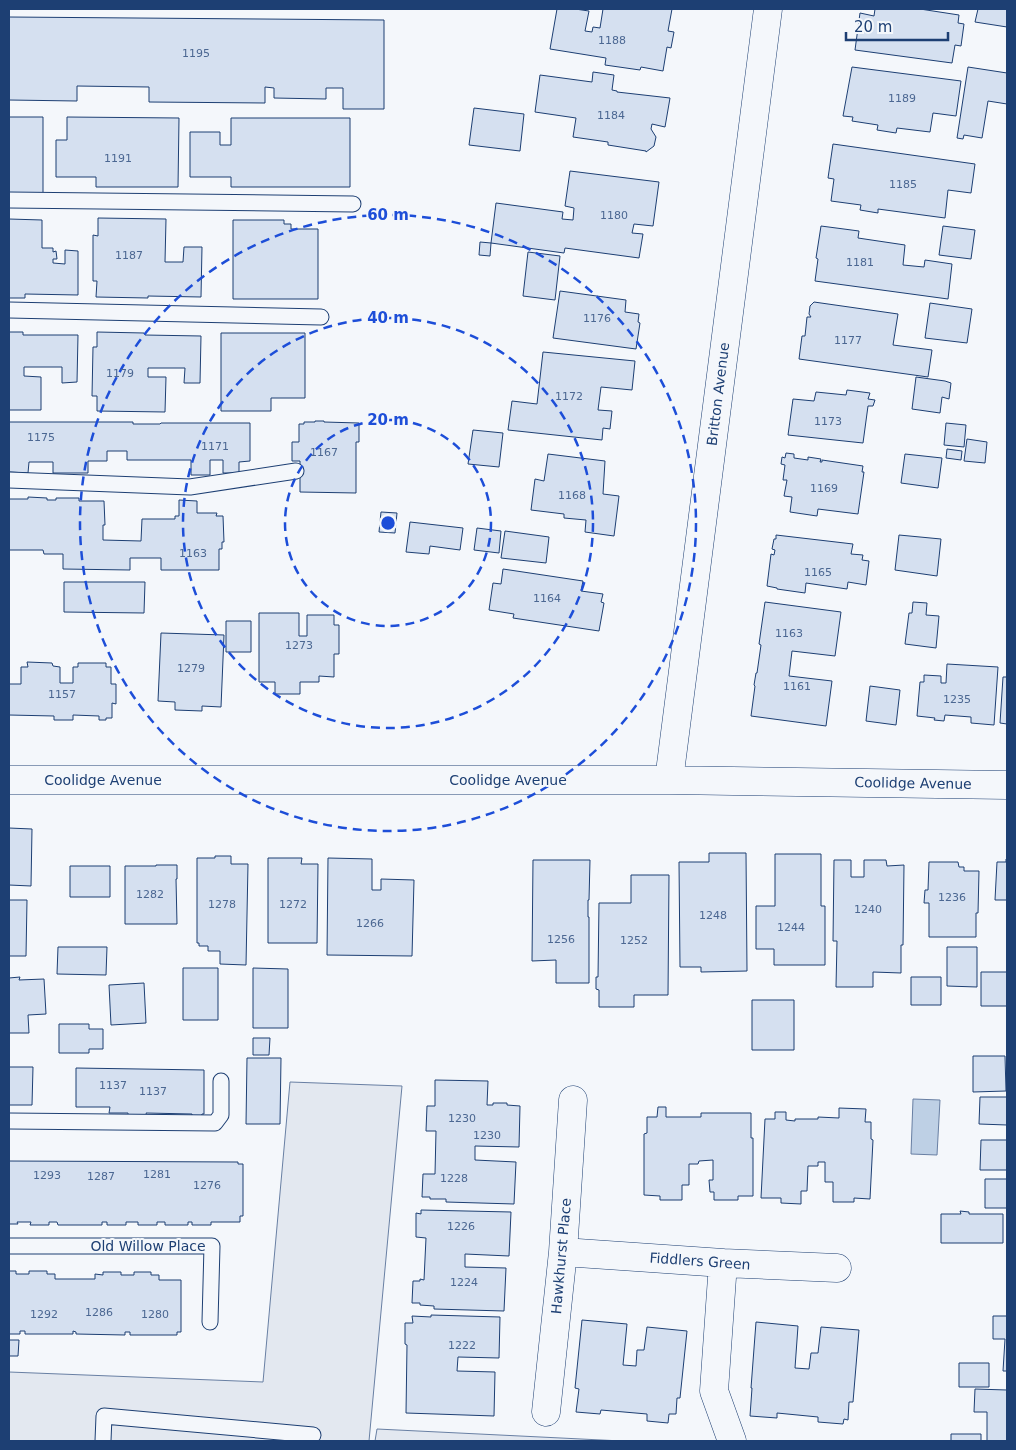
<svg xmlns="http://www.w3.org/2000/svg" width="1016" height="1450" viewBox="0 0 1016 1450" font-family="'DejaVu Sans',sans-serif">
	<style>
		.parking { fill: #e3e8f0; stroke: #687fa3 }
		.water { fill: #bed0e5; stroke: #687fa3 }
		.building { fill: #d5e0f0; stroke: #1d3f73 }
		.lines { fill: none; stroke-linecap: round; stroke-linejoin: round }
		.service-casing { stroke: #1d3f73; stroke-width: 17 }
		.minor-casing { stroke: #1d3f73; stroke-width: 29 }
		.service { stroke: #f4f7fb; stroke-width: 15 }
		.minor { stroke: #f4f7fb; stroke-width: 28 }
		.ring { fill: none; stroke: #1d4ed8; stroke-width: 2.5; stroke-dasharray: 9 6 }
		.labels { text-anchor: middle; stroke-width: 4; stroke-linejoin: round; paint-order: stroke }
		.number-label { font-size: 11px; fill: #4b6792 }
		.street-label { font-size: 14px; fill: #1d3f73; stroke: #f4f7fb }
		.centre { fill: #1d4ed8; stroke: #f4f7fb; stroke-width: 2.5 }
		.ring-label { font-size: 15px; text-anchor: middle; font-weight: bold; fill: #1d4ed8; stroke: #f4f7fb; stroke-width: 4; stroke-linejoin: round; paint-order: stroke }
	</style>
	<rect width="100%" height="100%" fill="#f4f7fb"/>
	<path class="parking" d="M290 1082 402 1086 369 1441H9V1372L263 1382Z
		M377 1429 622 1441H375Z"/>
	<path class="water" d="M913 1099 940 1100 937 1155 911 1154Z"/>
	<path class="building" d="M557 9H575L589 11 585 31 592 32 593 27 600 28 603 9H672L668 31 674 32 671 48 667 47 663 71 641 67 640 70 605 65 606 58 550 49Z
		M875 9H920L959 15 958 23 964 24 961 46 955 45 952 63 855 50 860 13 874 16Z
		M978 9H1007V27L975 22Z
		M9 17 384 20V109H343V88H326V99L274 98V88L265 87V103L149 102V87L77 86V101L9 100Z
		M852 67 961 81 956 116 933 113 930 132 897 128 896 133 877 130 878 125 852 121 853 117 843 116Z
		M968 67 1007 73V104L988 101 982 138 964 135 963 139 957 138Z
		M593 72 614 75 612 90 617 91V92L670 98 665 127 652 124 651 129 656 137 654 146 646 152V151L608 145V142L573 137 576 118 535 112 540 75 592 82Z
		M474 108 524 114 520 151 469 145Z
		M9 117H43V198L9 197Z
		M67 117 179 118 178 187H96V177H56V140H67Z
		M231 118H350V187H231V177H190V132H220V145H231Z
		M833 144 975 164 971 193 948 190 945 218 878 209V213L860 210 861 205 831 201 834 179 828 178Z
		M570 171 659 182 653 226 634 224 632 233 643 234 639 258 565 248 564 253 491 243 496 203 563 212 562 219 573 220 574 208 565 206Z
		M98 218 166 219 165 262H183L184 247H202L201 297 148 296V298L96 297 97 281H93V235L98 236Z
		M9 219 42 220V248H53V252L56 251 57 259H53V263L65 264V250L78 251V295L25 294V298H9Z
		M233 220H284V224H291V229H318V299H233Z
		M821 226 859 231 858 238 905 245 903 265 924 267 925 260 952 264 948 299 815 281 818 259 816 258Z
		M943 226 975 230 971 259 939 255Z
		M480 242 491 243 490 256 479 255Z
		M528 252 560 256 555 300 523 296Z
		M560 291 626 300 625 312 639 314 638 322 640 323 636 349 553 338Z
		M814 302 898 314 893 345 932 350 928 377 799 359 802 336H805L807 317H811L809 314 810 306Z
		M930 303 972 309 967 343 925 338Z
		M9 332H23V335H78L77 382 62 383V367H24V376L41 377V410H9Z
		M97 332 144 333 145 335 201 336 200 383H184L185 368H148V377H166L165 412 97 411V396H92L93 347H97Z
		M221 333H305V398H271V411H221Z
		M543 352 635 361 632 390 601 387 598 410 612 411 610 429 603 428 602 440 508 430 512 401 537 404Z
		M916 377 945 381 951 383 949 399 942 397 940 413 912 409Z
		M847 390 870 393 868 399 875 400 873 406H868L863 443 788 435 793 399 814 401 816 392 846 395Z
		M315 421H324V422L359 423V442H356V493L300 492V461H292V442H299V424H304V422H315Z
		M9 422H133V424H160L161 423H250V461L239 462V473H223V460H210V475H191V460H127V451H107V461H88V473H53V462H29L28 473 9 472Z
		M946 423 966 425 964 447 944 445Z
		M473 430 503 433 499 467 468 464Z
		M967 439 987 442 985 463 964 461Z
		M947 449 962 451 961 460 946 458Z
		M786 453 794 454V458L808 460V457L821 459 820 462H822V460L863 466 862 472H864L858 514 818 509 817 516 790 512 792 497 784 496 787 480H783L785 465 781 464 782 457 785 458Z
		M548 454 605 461 603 494 619 496 614 536 585 532 586 520 564 518V514L531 510 535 479 544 481Z
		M905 454 942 458 938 488 901 483Z
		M28 497 47 498V500H56V498H79V501H104L105 525H103V540L141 541 142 519H175V516H179V500L197 501V513H217L216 516H223L224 542H222V549H219V570H161V558H130V570L63 569V554H44L43 550H9V499H28Z
		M381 512 397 513 395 533 379 532Z
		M410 522 463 528 460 550 430 546 429 554 406 552Z
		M477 528 501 531 499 553 474 550Z
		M505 531 549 537 546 563 501 558Z
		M776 535 853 544 851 554 863 555 862 560 869 561 866 585 848 582 847 589 806 583 805 593 777 589V588L767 586 771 554 774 555 775 550 772 549 774 539H776Z
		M899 535 941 539 937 576 895 570Z
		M503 569 583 581 581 591 603 594 601 602 604 603 599 631 513 618 514 614 489 610 493 583 501 584Z
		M64 582H145L144 613 64 612Z
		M765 602 841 612 835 656 792 651 789 676 832 681 826 726 751 716 755 686 754 685 756 673H757L761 645 759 644Z
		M913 602 927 603 926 615 939 616 936 648 905 644 909 613H912Z
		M259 613H299V636H307V615H334V625H339V654H334V677L319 676V682H300V694H275V682H259Z
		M226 621H251V652H226Z
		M161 633 224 635 221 707 202 706V711L175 710V702L158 701Z
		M27 662 52 663 53 666 60 667V683H73V667H78V663H106V667H111V684H116V704L112 703V718H106V720H99V716L73 715V720H54V716L9 715V684H21V667H28Z
		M947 664 998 667 994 725 971 723V717L945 715 944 721 934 720 935 718 917 716 920 682H924V675L941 676V683H946Z
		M1003 677H1007V724L1000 723Z
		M870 686 900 690 896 725 866 721Z
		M9 828 32 829 31 886 9 885Z
		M709 853H746L747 971 701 972V967H680L679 862H709Z
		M775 854H821V906H825V965H774V949H756V906H775Z
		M215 856H231V864H248L246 965 220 964V951H208V946H199V943H197V858H215Z
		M268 858H302L301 864H318L317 943H268Z
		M328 858 372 859V890H381V879L414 880 412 956 327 955Z
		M1006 859H1007V900H995L997 862H1006Z
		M533 860H590L589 900H588V917H589V983H556V960L532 961Z
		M834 860H851V877H864V860H886L887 866 904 865 903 945H901V973L873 972V987H836L837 941H833Z
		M929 862H958L959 867H964V871H979L978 913H976V937H929V903H924L925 890H928Z
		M156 865H177V879H176L177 924H125V866H156Z
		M70 866H110V897H70Z
		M631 875H669L668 995H634V1007H599V990L596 989V977H598L599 903H631Z
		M9 900H27L26 956H9Z
		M58 947H107L106 975 57 974Z
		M947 947H977V987L947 986Z
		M183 968H218V1020H183Z
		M253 968 288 969V1028H253Z
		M981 972H1007V1006H981Z
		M20 977 19 980 44 979 46 1014 28 1015 29 1033H9V978Z
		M911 977H941V1005H911Z
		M144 983 146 1023 111 1025 109 985Z
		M752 1000H794V1050H752Z
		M59 1024H89V1029H103V1049H89V1053H59Z
		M253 1038H270L269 1055H253Z
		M973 1056H1005L1006 1091 973 1092Z
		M247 1058H281L280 1124H246Z
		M9 1067H33L32 1105H9Z
		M76 1068 204 1070V1114H202L201 1117H192V1114L146 1113 147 1116H128V1113H109L110 1107H76Z
		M435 1080 488 1081 487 1105H493V1103H507V1105L520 1106 519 1147 475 1146V1160L516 1162 514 1204 446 1202V1199H430V1197H422L423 1174H435L436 1131H426L427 1106H435Z
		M980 1097H1007V1125L979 1124Z
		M658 1107H666V1117H701V1113H751V1138H753V1196H738V1200H714V1192H710L709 1180H713V1160L699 1161 698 1164H689V1185H682V1200H660V1196L644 1195V1134L647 1133V1117H657Z
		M839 1108 866 1109 865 1122H871V1139L873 1140 870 1199 854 1198V1202H833V1182H825V1162H818V1166H808L807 1191H801V1204L781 1203V1198H761L765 1119H775V1112H786V1120L795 1121V1119H818V1117L839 1118Z
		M981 1140H1007V1170H980Z
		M9 1161 238 1162V1164H243V1216H240V1222H211V1225H192V1222H188V1225H165V1222H157V1225H138V1222H126V1225H107V1222H102V1225H58L57 1222H49V1225H30L31 1222H17L18 1224H9Z
		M985 1179H1007V1208H985Z
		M421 1210 511 1212 509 1256 465 1254V1267L506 1268 504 1311 434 1309V1306L420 1305V1303H412L413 1281H420V1279L424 1280 426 1238 416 1237V1213L421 1214Z
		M960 1211 969 1212V1214H1003V1243H941V1214H961Z
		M9 1271H16V1274H29V1271H47V1274H55V1279H95V1274L103 1275V1272H121V1275H134V1272H151V1275H159V1280H181V1332H177V1335H130V1332H125V1335L76 1334V1332L73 1331V1334H25V1331H20V1334H9Z
		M431 1315 500 1317 499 1358 458 1357 457 1371 495 1372 494 1416 406 1413 407 1345 405 1344V1323H413L412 1316 431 1317Z
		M993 1316H1007V1371H1003L1005 1339H993Z
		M582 1320 627 1324 623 1365 636 1366 637 1350H644L647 1327 687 1331 680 1398H677L676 1414H669L668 1423 647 1421V1414L601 1410 600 1414 576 1412 579 1389 575 1388Z
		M756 1322 798 1326 795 1368 809 1369 811 1353H818L821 1327 859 1330 853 1402H849L848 1420 844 1419 843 1424 818 1422V1417L777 1413V1418L750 1416 752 1388H751Z
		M9 1340H19L18 1356H9Z
		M959 1363H989V1387H959Z
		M975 1389 1007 1390V1441H987V1412H974Z
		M951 1434H981V1441H951Z"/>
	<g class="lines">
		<g class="service-casing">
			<path id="service" d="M9 200 353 204
				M9 310 321 317
				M9 480 190 487 296 471
				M9 1121 215 1123 221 1115V1081
				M9 1246H212L210 1322
				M103 1441 104 1416 313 1435"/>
		</g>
		<g class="minor-casing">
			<path id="minor" d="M9 780H669L1007 785
				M669 780 768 9
				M563 1252 723 1263 837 1268
				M723 1263 714 1391 732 1441
				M546 1412 563 1252 573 1100"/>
		</g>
		<use href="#service" class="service"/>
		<use href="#minor" class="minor"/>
	</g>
	<g class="ring">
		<circle cx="388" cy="523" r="103"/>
		<circle cx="388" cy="523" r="205"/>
		<circle cx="388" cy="523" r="308"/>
	</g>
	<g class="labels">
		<g class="number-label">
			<text x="612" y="44">1188</text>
			<text x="196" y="57">1195</text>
			<text x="902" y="102">1189</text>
			<text x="611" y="119">1184</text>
			<text x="118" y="162">1191</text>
			<text x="903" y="188">1185</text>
			<text x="614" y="219">1180</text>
			<text x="129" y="259">1187</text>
			<text x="860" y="266">1181</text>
			<text x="597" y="322">1176</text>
			<text x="848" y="344">1177</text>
			<text x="120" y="377">1179</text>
			<text x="569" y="400">1172</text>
			<text x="828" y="425">1173</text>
			<text x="41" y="441">1175</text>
			<text x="215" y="450">1171</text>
			<text x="324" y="456">1167</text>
			<text x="824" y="492">1169</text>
			<text x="572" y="499">1168</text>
			<text x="193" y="557">1163</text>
			<text x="818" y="576">1165</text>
			<text x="547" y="602">1164</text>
			<text x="789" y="637">1163</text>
			<text x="299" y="649">1273</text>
			<text x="191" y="672">1279</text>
			<text x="797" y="690">1161</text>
			<text x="62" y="698">1157</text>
			<text x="957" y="703">1235</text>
			<text x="150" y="898">1282</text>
			<text x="952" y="901">1236</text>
			<text x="222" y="908">1278</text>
			<text x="293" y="908">1272</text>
			<text x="868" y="913">1240</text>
			<text x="713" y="919">1248</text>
			<text x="370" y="927">1266</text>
			<text x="791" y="931">1244</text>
			<text x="561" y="943">1256</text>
			<text x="634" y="944">1252</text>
			<text x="113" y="1089">1137</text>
			<text x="153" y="1095">1137</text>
			<text x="462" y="1122">1230</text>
			<text x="487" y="1139">1230</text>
			<text x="157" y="1178">1281</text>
			<text x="47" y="1179">1293</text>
			<text x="101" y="1180">1287</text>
			<text x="454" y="1182">1228</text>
			<text x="207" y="1189">1276</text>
			<text x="461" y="1230">1226</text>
			<text x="464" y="1286">1224</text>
			<text x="99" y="1316">1286</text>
			<text x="44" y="1318">1292</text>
			<text x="155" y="1318">1280</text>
			<text x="462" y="1349">1222</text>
		</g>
		<g class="street-label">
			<text transform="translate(718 394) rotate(-83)" y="5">Britton Avenue</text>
			<text x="103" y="785">Coolidge Avenue</text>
			<text x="508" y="785">Coolidge Avenue</text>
			<text transform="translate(913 783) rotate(1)" y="5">Coolidge Avenue</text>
			<text x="148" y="1251">Old Willow Place</text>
			<text transform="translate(561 1256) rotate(-85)" y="5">Hawkhurst Place</text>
			<text transform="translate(700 1261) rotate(4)" y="5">Fiddlers Green</text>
		</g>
	</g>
	<circle cx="388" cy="523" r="8" class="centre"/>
	<g class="ring-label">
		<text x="388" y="220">60 m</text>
		<text x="388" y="323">40 m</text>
		<text x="388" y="425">20 m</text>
	</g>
	<rect width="1016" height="1450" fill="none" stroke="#1d3f73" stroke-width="20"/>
	<path d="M846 32v8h102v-8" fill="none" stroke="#1d3f73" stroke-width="2.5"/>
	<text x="854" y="32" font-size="15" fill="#1d3f73" stroke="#f4f7fb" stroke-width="4" paint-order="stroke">20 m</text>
</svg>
